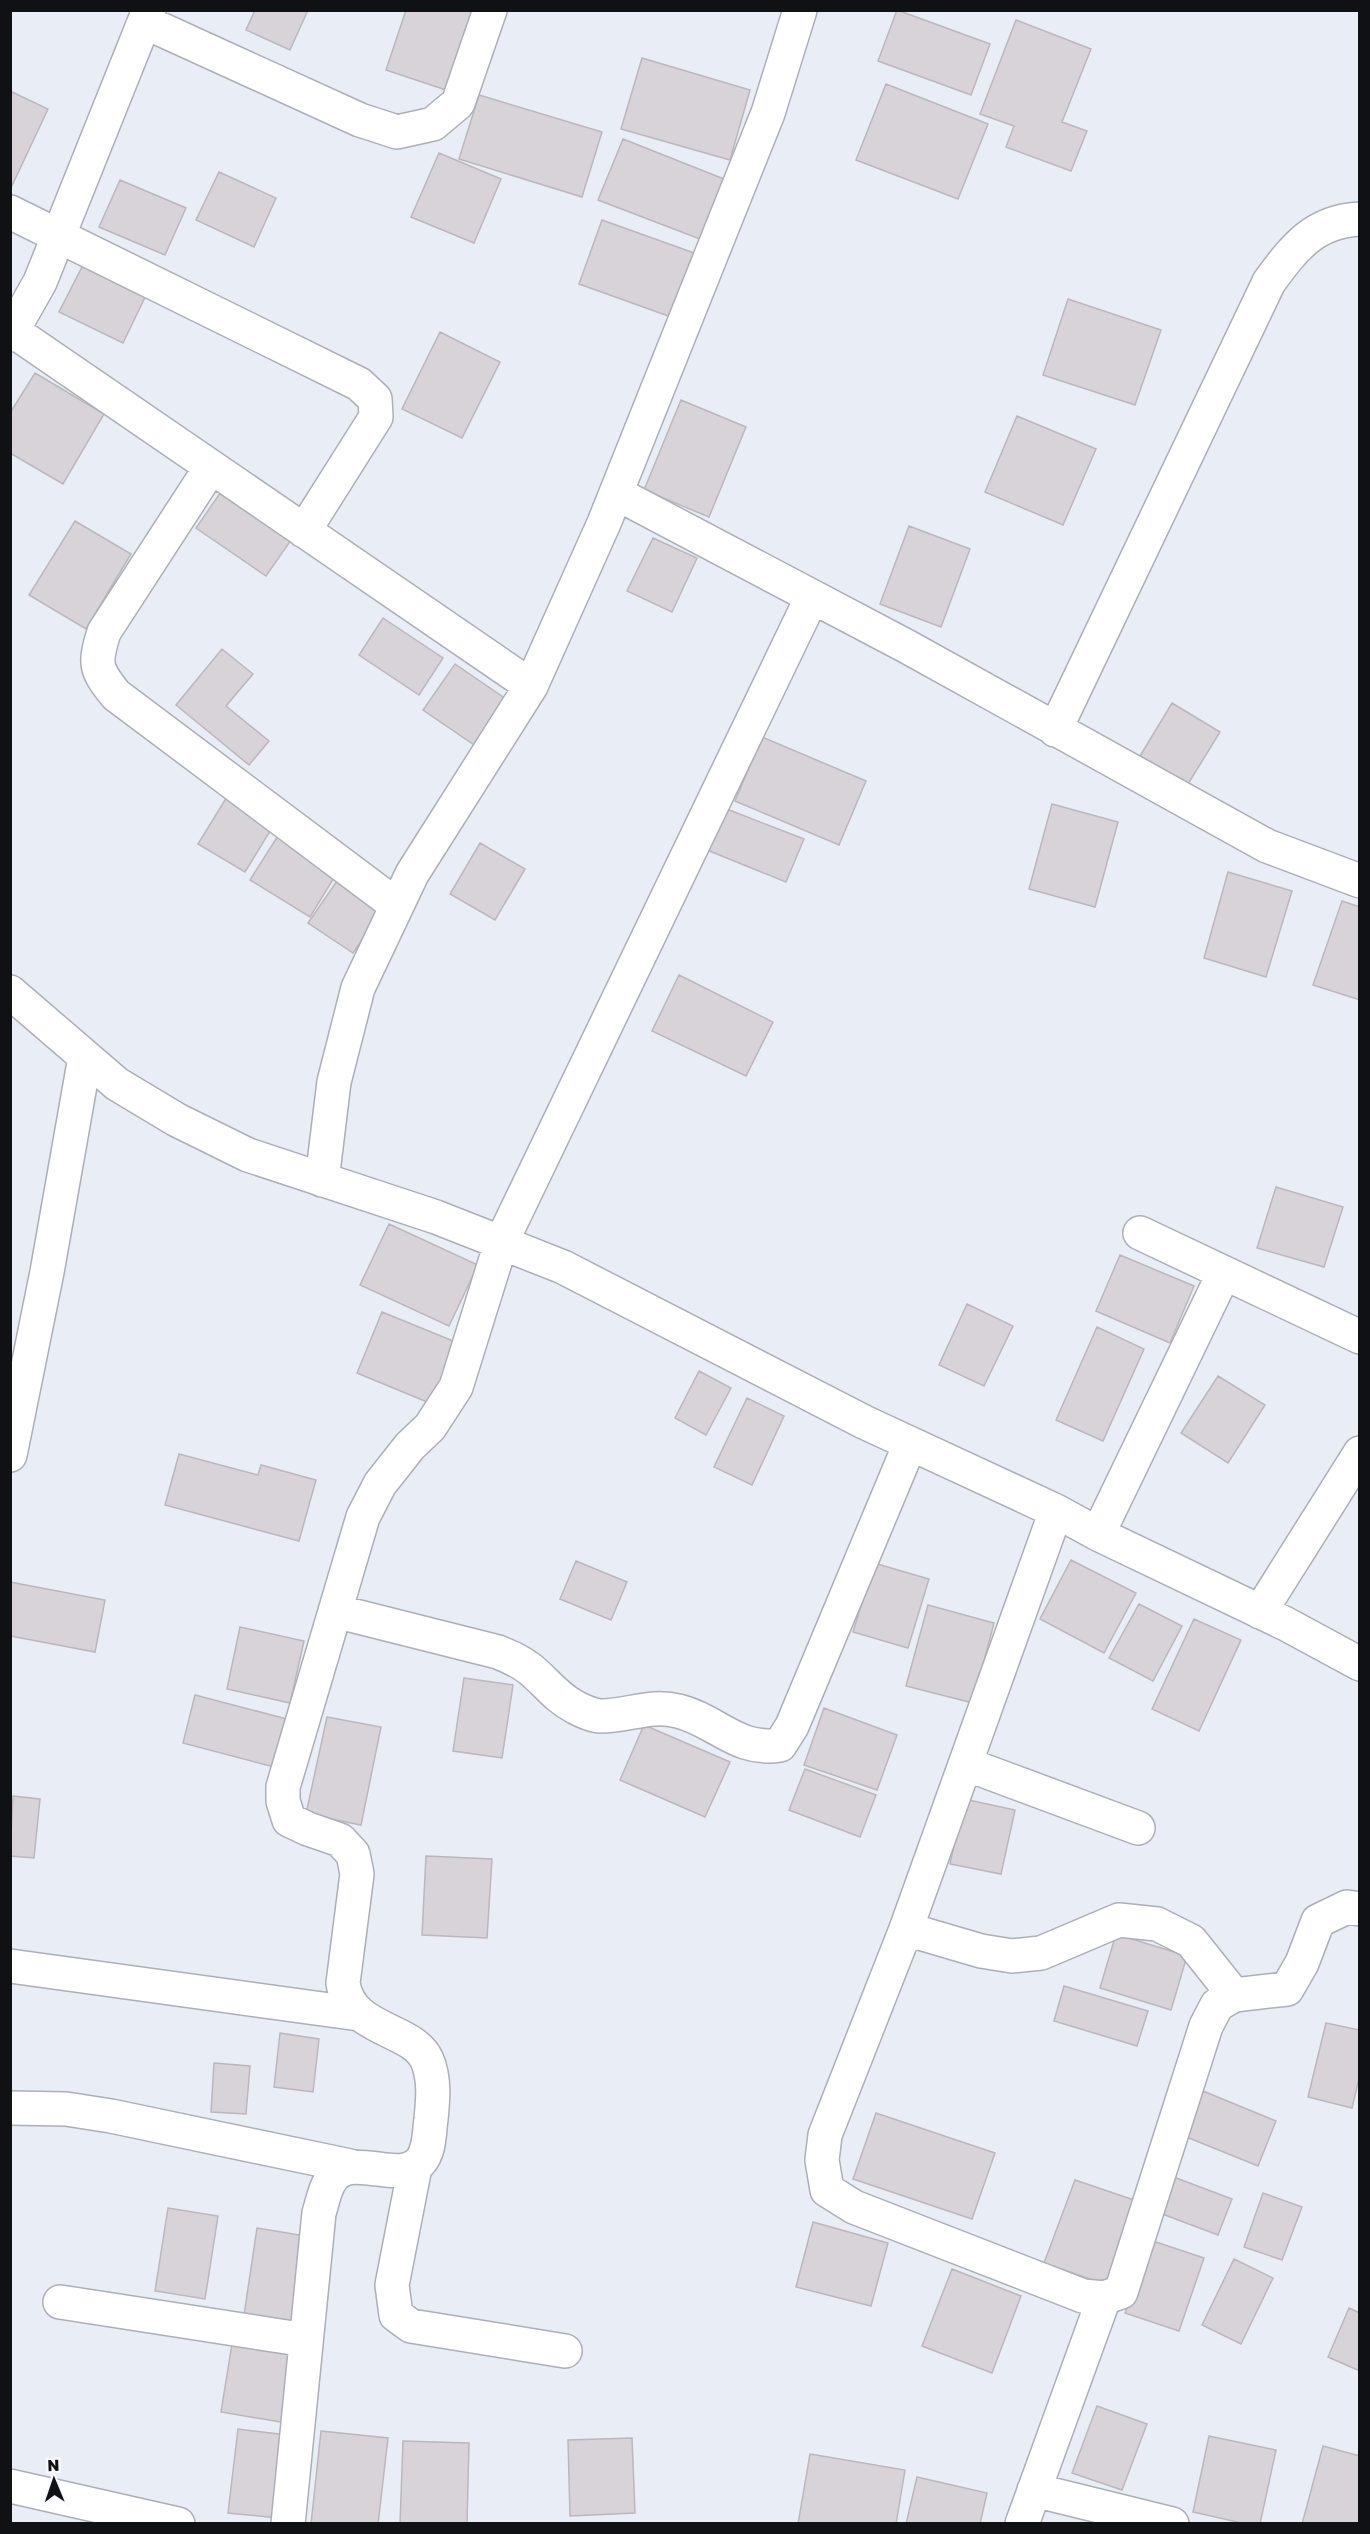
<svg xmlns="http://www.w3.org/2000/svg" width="1370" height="2534" viewBox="0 0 1370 2534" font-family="'Golos Text',sans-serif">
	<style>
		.building { fill: #d8d2d9; stroke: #bcb6bd; stroke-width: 1.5 }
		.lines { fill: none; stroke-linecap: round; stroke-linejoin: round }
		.street-casing { stroke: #acafb7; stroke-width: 36 }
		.street { stroke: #fff; stroke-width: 33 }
	</style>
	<rect width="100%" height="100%" fill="#e9edf5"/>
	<path class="building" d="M255 10H308L290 50 246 30Z
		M406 10 473 11 446 90 386 70Z
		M897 10 990 44 971 95 878 61Z
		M1016 20 1091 49 1062 122 1087 131 1071 171 1006 147 1014 126 980 114Z
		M642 58 750 90 730 160 621 129Z
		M886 84 988 124 958 199 856 160Z
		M10 91 48 109 10 190Z
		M479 95 602 132 582 197 459 159Z
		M623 139 724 179 700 239 598 200Z
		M439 153 501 179 474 243 411 217Z
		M219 172 276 198 254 247 196 220Z
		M120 180 186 208 165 255 99 227Z
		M602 220 697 254 674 318 579 284Z
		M85 261 148 291 123 343 59 312Z
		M1068 299 1161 330 1135 405 1043 375Z
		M440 332 500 362 462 438 402 409Z
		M35 373 104 414 63 484 10 453V413Z
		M681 400 746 427 709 517 644 490Z
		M1017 416 1096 449 1063 525 985 492Z
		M225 486 296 533 266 576 196 528Z
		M75 521 131 554 86 629 29 595Z
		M909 526 970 549 941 627 880 604Z
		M653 538 697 558 672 612 627 591Z
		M383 618 443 658 419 695 359 655Z
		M222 649 253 674 226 706 269 741 249 765 176 705Z
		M455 664 515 705 483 751 423 710Z
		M1172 703 1220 732 1188 784 1140 756Z
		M762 737 866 781 839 845 735 801Z
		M228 795 275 823 245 872 198 844Z
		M1052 804 1118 822 1095 907 1029 889Z
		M719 806 804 839 786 882 702 848Z
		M281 831 340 868 310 917 250 880Z
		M480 843 525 869 495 920 450 894Z
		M1228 872 1292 891 1266 977 1204 958Z
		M339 878 384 908 353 953 308 923Z
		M1342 901 1360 907V1000L1313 985Z
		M679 975 773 1022 746 1076 652 1031Z
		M1276 1187 1343 1207 1324 1267 1257 1248Z
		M389 1224 478 1265 449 1326 360 1285Z
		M1120 1255 1194 1286 1170 1343 1096 1311Z
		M967 1304 1013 1326 984 1386 939 1365Z
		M382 1312 458 1343 432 1404 357 1373Z
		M1097 1327 1144 1349 1103 1441 1056 1420Z
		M699 1371 731 1388 706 1435 675 1418Z
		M1218 1376 1265 1405 1228 1463 1181 1433Z
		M747 1398 784 1416 752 1485 714 1467Z
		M179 1454 258 1475 261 1465 316 1480 299 1541 165 1505Z
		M1071 1560 1136 1593 1104 1653 1040 1619Z
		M576 1561 627 1582 611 1620 560 1599Z
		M874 1563 929 1579 908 1648 853 1632Z
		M10 1582 105 1600 95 1652 10 1636Z
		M1139 1604 1182 1626 1153 1681 1109 1658Z
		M928 1605 994 1623 973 1703 906 1686Z
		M1194 1619 1241 1640 1199 1731 1152 1709Z
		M240 1627 304 1641 290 1703 227 1689Z
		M464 1678 513 1685 502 1758 453 1751Z
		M195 1695 287 1719 274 1767 183 1743Z
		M824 1708 897 1735 877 1790 804 1765Z
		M327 1717 381 1727 361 1825 306 1814Z
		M644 1725 730 1762 705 1817 620 1780Z
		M805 1769 876 1795 860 1837 789 1810Z
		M13 1796 40 1799 34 1858 10 1856Z
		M964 1799 1015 1810 1001 1874 950 1864Z
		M426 1856 492 1859 487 1938 422 1935Z
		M1116 1934 1187 1956 1171 2010 1100 1988Z
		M1064 1986 1148 2011 1137 2046 1054 2021Z
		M1326 2023 1360 2030V2074L1352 2108 1308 2097Z
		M280 2033 319 2039 313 2092 274 2087Z
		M214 2063 250 2066 246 2114 211 2112Z
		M1203 2091 1276 2121 1258 2166 1184 2136Z
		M876 2113 995 2153 972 2219 853 2179Z
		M1171 2176 1232 2199 1218 2235 1157 2212Z
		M1075 2180 1137 2201 1107 2285 1044 2263Z
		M1263 2193 1302 2207 1282 2260 1244 2247Z
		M168 2208 218 2216 205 2299 155 2291Z
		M813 2222 888 2243 871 2306 796 2287Z
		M257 2228 312 2237 298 2323 244 2315Z
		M1150 2240 1204 2258 1179 2331 1125 2313Z
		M1234 2259 1273 2278 1241 2344 1202 2325Z
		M952 2269 1021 2296 992 2373 922 2346Z
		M1349 2308 1360 2313V2371L1328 2357Z
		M232 2344 303 2355 292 2424 221 2412Z
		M1097 2406 1147 2424 1122 2490 1072 2473Z
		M238 2429 287 2435 278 2518 228 2513Z
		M321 2431 388 2438 378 2524H311Z
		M1209 2436 1276 2450 1260 2524H1246L1193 2512Z
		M632 2438 635 2513 570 2516 568 2440Z
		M403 2441 469 2443 467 2524H400Z
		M1323 2446 1360 2456V2524H1302Z
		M810 2454 905 2470 896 2524H798Z
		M917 2477 987 2493 980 2524H906Z"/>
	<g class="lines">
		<g class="street-casing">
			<path id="street" d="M145 22 360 120 397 132 433 124 458 103 490 10
				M10 212 359 384 375 399 376 417 304 531
				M13 331 531 686
				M10 335 40 282 149 10
				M211 467 104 632C94 664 95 669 116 695L396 905
				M616 493 906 646 1267 846 1360 881
				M1055 730 1269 282C1294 248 1314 221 1360 219
				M10 992 117 1084 177 1120 248 1155 436 1217 563 1267 864 1422 1056 1511 1098 1534 1286 1624 1360 1664
				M322 1180 334 1082 358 988 412 874 531 686 604 523 768 113 800 10
				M1140 1233 1360 1337
				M10 1455 47 1272 85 1057
				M1056 1511 906 1929 825 2135 822 2160 827 2190 854 2207 1083 2296 1104 2298 1121 2292 1206 2026 1217 2005 1234 1995 1287 1989 1302 1963 1318 1921 1347 1907 1360 1909
				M1098 1534 1224 1273
				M335 1611 498 1652C510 1657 520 1661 530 1669 546 1682 557 1698 575 1707 582 1711 594 1716 601 1716 628 1716 651 1704 678 1711 716 1720 737 1752 780 1745L792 1726 910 1444
				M1260 1612 1360 1453
				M966 1764 1138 1828
				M906 1929 981 1951 1012 1956 1041 1953 1119 1920 1157 1924 1191 1941 1234 1995
				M10 1966 359 2014
				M10 2108 66 2109 111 2116 350 2166
				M415 2167 392 2285 396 2315 411 2326 565 2351
				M60 2302 306 2340
				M10 2486 178 2524
				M1034 2490 1172 2524
				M288 2524 319 2213C322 2204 324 2192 329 2183 347 2147 397 2187 420 2162 430 2151 429 2133 431 2119 433 2099 435 2079 427 2060 412 2027 350 2032 343 1983L357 1874 353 1854 340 1840 308 1829 289 1820 283 1801V1787L363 1517 380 1484 410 1446 430 1427 456 1387 501 1243 812 597
				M1022 2524 1104 2298"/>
		</g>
		<use href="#street" class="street"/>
	</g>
	<rect width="1370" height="2534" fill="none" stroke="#101114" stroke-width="24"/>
	<g transform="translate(54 2480) rotate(358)" stroke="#f9fafe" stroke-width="4.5" paint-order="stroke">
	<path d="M0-4.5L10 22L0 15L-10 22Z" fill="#101114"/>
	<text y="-9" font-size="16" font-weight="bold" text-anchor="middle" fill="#101114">N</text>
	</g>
</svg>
